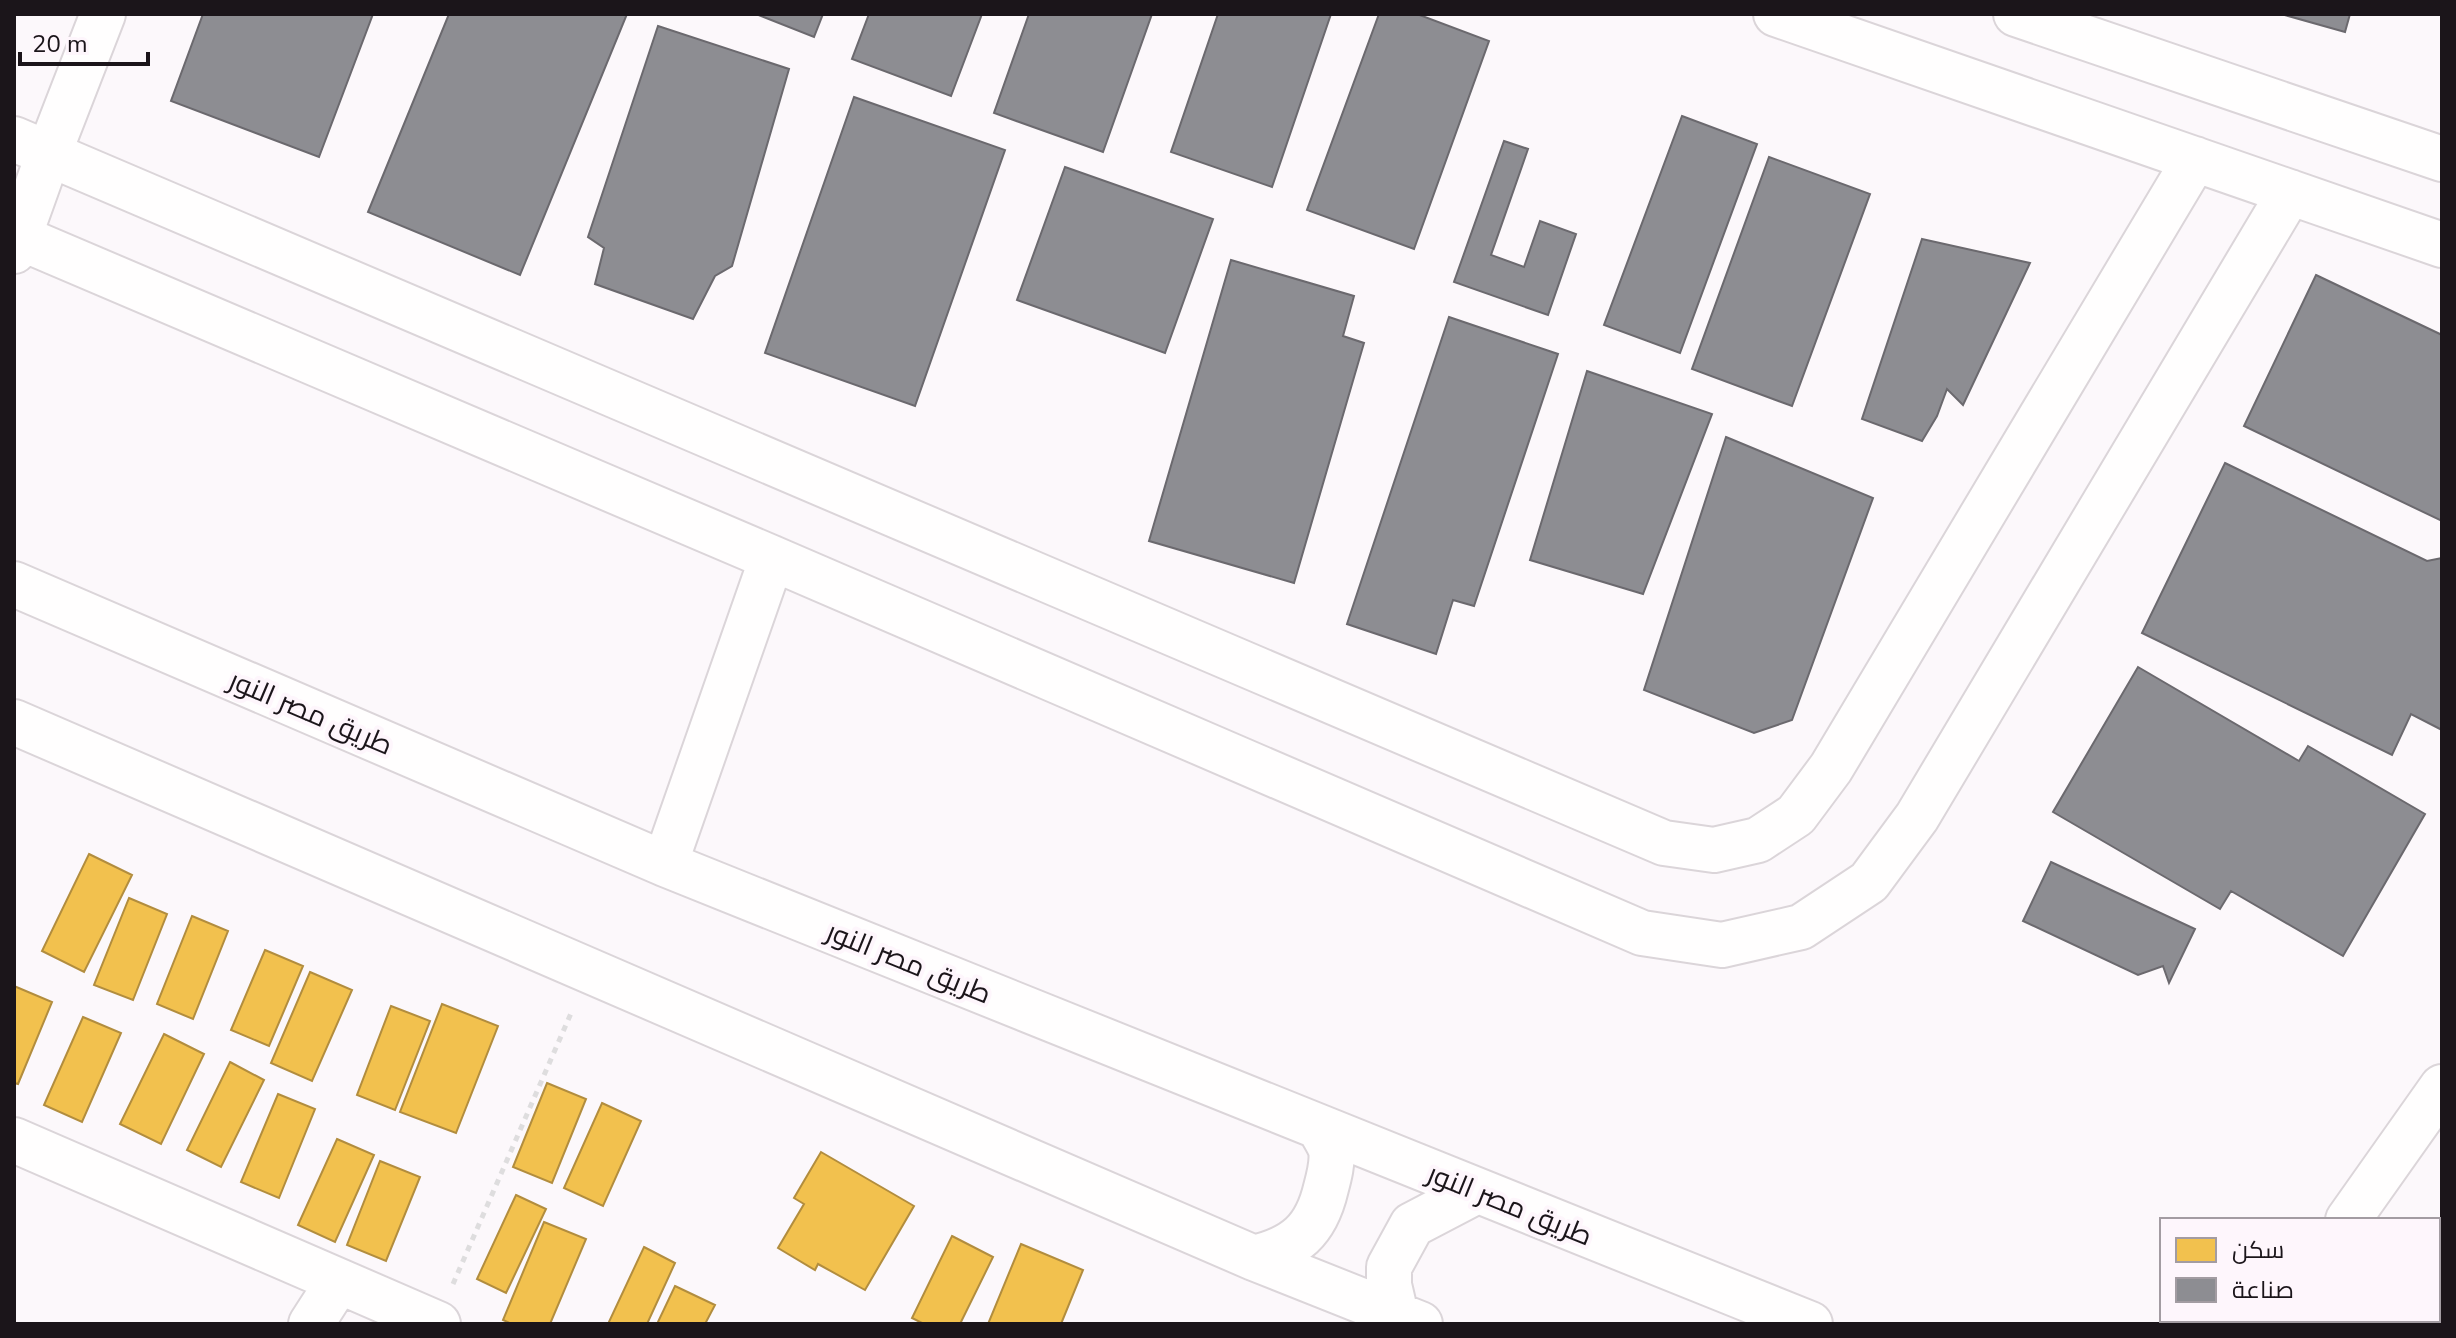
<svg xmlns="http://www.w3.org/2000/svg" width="2456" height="1338" viewBox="0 0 2456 1338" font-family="'Nunito Sans',Cairo,sans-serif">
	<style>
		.homes { fill: #f2c14e; stroke: #b28d3e; stroke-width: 2 }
		.industry { fill: #8d8d92; stroke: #6b696e; stroke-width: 2 }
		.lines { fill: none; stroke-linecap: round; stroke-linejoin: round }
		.minor-casing { stroke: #dbd5d9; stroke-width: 48 }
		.path { stroke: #deddde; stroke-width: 5; stroke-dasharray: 6 6; stroke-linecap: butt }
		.minor { stroke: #fffefe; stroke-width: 44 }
		.labels { text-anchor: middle; stroke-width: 8; stroke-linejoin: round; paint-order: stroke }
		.street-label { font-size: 28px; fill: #1b151a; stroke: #fef6fc }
	</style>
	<rect width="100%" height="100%" fill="#fcf8fb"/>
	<path class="homes" d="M89 854 132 875 84 972 42 951Z
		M129 898 167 914 133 1000 94 985Z
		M192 916 228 931 193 1019 157 1004Z
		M265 950 303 966 269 1046 231 1030Z
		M310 972 352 990 312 1081 271 1063Z
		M14 986 52 1002 18 1084 14 1083Z
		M442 1004 498 1026 456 1133 400 1112Z
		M391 1006 430 1021 395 1110 357 1095Z
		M83 1017 121 1033 82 1122 44 1105Z
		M164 1034 204 1054 161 1144 120 1124Z
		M230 1062 264 1080 221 1167 187 1150Z
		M547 1083 586 1099 552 1183 513 1167Z
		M278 1094 315 1109 279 1198 241 1182Z
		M602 1103 641 1121 603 1206 564 1188Z
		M337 1139 374 1155 335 1242 298 1225Z
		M821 1152 914 1206 865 1290 818 1264 815 1270 778 1248 804 1204 794 1198Z
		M380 1161 420 1177 386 1261 347 1245Z
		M516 1195 546 1209 506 1293 477 1279Z
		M544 1222 586 1239 550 1324H512L503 1320Z
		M952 1236 993 1257 960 1324H924L912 1318Z
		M1021 1244 1083 1270 1061 1324H988Z
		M644 1247 675 1263 647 1324H608Z
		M675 1286 715 1305 705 1324H657Z"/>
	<path class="industry" d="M203 14H373L319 157 171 101Z
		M449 14H627L520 275 368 212Z
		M756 14H823L814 37Z
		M869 14H982L951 96 852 59Z
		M1029 14H1152L1103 152 994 113Z
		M1218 14H1331L1272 187 1171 152Z
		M1379 14H1417L1489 41 1414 249 1307 210Z
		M2281 14H2350L2345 32Z
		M658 26 789 69 732 266 715 276 693 319 595 284 604 248 588 237Z
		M854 97 1005 150 915 406 765 353Z
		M1682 116 1757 144 1680 353 1604 325Z
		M1504 141 1528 149 1491 255 1524 267 1540 221 1576 234 1548 315 1454 282Z
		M1769 157 1870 194 1792 406 1692 369Z
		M1065 167 1213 219 1165 353 1017 300Z
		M1922 239 2030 263 1963 405 1947 389 1937 416 1922 441 1862 419Z
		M1231 260 1354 296 1343 336 1364 343 1294 583 1149 541Z
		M2316 275 2442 335V521L2244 426Z
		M1449 317 1558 354 1474 606 1453 600 1436 654 1347 624Z
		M1587 371 1712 414 1643 594 1530 560Z
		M1726 437 1873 498 1792 720 1754 733 1644 690Z
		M2225 463 2427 561 2442 558V730L2411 714 2392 755 2142 633Z
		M2138 667 2299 761 2308 746 2425 814 2343 956 2231 891 2220 909 2053 812Z
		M2051 862 2195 929 2169 983 2163 966 2138 975 2023 921Z"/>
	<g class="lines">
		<g class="minor-casing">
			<path id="minor" d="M1776 14 2442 245
				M2016 14 2442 159
				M14 139 1664 843 1714 850 1758 840 1796 815 1831 768 2195 159
				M14 235 772 558 1642 933 1722 945 1801 927 1869 882 1917 817 2290 192
				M14 251 49 153 103 14
				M14 584 665 864 1810 1324
				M14 722 1254 1258 1420 1324
				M665 864 772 558
				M14 1140 438 1324
				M2348 1220 2442 1087
				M1254 1258C1295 1248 1316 1231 1326 1188 1329 1177 1333 1162 1331 1150 1329 1143 1323 1135 1320 1128
				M1396 1315 1389 1285V1267L1412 1225 1477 1191
				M311 1324 338 1282
				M2254 1324 2260 1320"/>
		</g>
		<path class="path" d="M453 1284 572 1011"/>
		<use href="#minor" class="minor"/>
	</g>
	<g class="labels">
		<g class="street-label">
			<text transform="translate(311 712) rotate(23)" y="10">طريق مصر النور</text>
			<text transform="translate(909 962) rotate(22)" y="10">طريق مصر النور</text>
			<text transform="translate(1510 1204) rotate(22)" y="10">طريق مصر النور</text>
		</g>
	</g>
	<rect width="2456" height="1338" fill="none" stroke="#1b151a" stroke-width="32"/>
	<rect x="2160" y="1218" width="280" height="104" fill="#fef6fc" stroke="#a39ca2" stroke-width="2"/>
	<rect x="2176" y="1238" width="40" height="24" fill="#f2c14e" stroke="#a39ca2" stroke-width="2"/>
	<text x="2232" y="1258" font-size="24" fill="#1b151a">سكن</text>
	<rect x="2176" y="1278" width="40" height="24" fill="#8d8d92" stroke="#a39ca2" stroke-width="2"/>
	<text x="2232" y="1298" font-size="24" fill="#1b151a">صناعة</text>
	<path d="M20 52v12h128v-12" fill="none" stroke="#1b151a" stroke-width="4"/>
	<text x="32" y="52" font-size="24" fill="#1b151a" stroke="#fef6fc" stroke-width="6" paint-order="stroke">20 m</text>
</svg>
